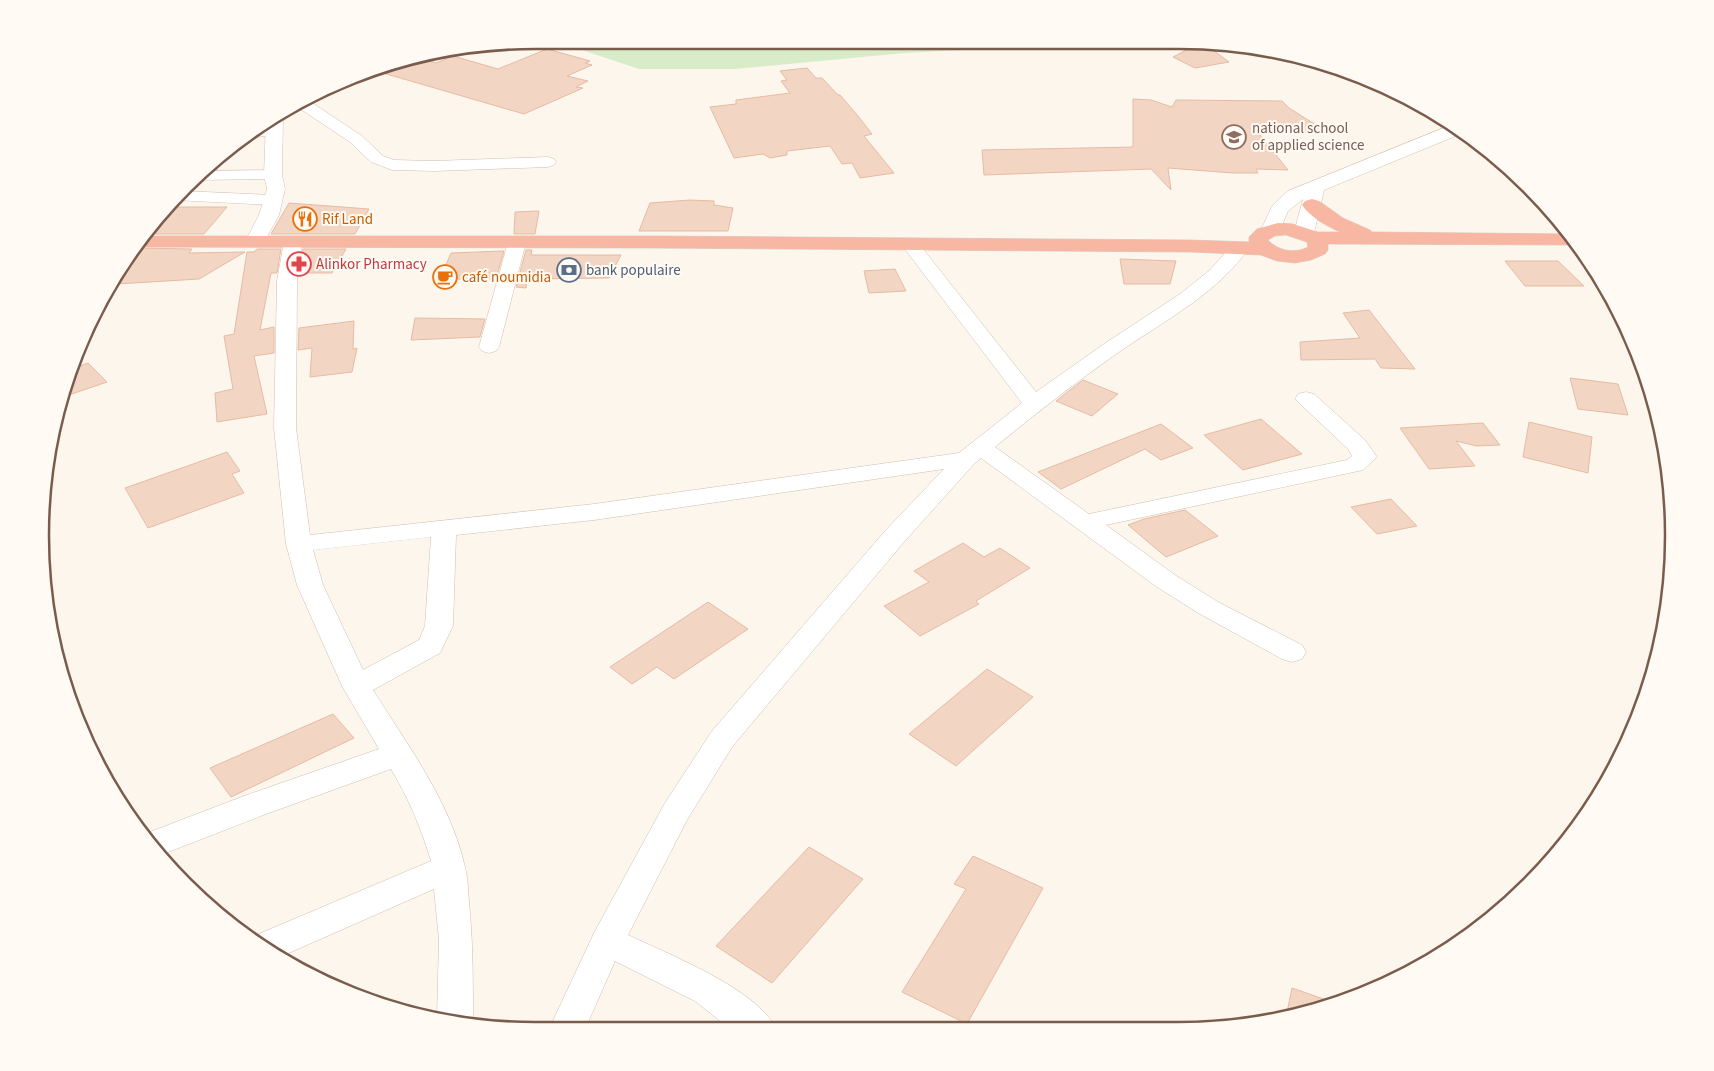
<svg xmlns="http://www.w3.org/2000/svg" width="1714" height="1071" viewBox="0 0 1714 1071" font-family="'Source Sans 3',sans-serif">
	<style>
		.green { fill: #d8ecc9 }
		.building { fill: #f3d5c3; stroke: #e6bba3 }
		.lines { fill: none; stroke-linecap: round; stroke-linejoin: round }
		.street-casing { stroke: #d1beb0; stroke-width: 1 }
		.secondary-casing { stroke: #d6c0b0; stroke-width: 1 }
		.highway-casing { stroke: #dad1cd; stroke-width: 1 }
		.street { fill: #fff; fill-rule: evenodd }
		.secondary { fill: #fff; fill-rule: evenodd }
		.highway { fill: #f7b7a3; fill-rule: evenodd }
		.labels { text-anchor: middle; stroke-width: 4; stroke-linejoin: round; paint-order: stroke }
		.far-education-label { font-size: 15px; fill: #785e54; stroke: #fffaf3; text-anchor: start }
		.far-food-label { font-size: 15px; fill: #c56008; stroke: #fffaf3; text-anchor: start }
		.far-health-label { font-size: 15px; fill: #be3a42; stroke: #fffaf3; text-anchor: start }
		.far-service-label { font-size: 15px; fill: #4e5e75; stroke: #fffaf3; text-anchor: start }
		.rim { fill: none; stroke: #7a5c4d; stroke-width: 2.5 }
	</style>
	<rect width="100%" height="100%" fill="#fdf6ec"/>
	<path class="green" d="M564 44H1081L905 53 735 69H639Z"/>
	<path class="building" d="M1198 44H1205L1229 62 1195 68 1173 57Z
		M547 49 590 61 585 63 592 65 567 76 588 81 576 87 583 88 524 114 383 73 420 58 436 63 453 56 498 69Z
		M807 68 816 78H822L838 95H840L858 116 872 134 864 136 894 173 860 178 852 163 842 164 830 146 787 151V155L770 158 763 154 734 158 710 107 736 104V100L790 93 781 81 787 80 780 71Z
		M1133 99 1151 100 1172 107 1176 100 1282 101 1289 108 1327 132 1259 134 1288 170 1256 169 1258 173H1233L1168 168 1171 190 1151 169 984 175 982 150 1133 147Z
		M690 200 714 201V205L733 208 728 231H639L650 203Z
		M289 203 369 209 355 234H271Z
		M167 207H227L204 234H142Z
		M539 211 535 234H514L515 212Z
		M133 248 192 249 189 253 245 252 199 279 117 284 124 276H114Z
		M257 249H281L277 273H271L260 330 274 327V353L254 356 267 414 217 422 215 393 233 389 224 336 234 334 247 252H254Z
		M303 249H346L332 273H300Z
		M526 250H532L531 255H621L609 278 527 279 526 288 516 287Z
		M504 251 496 279H440L451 253Z
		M1120 259 1176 261 1170 284H1124Z
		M1505 261H1558L1584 286H1525Z
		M895 269 906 291 869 293 864 271Z
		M1369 310 1415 369 1381 368 1375 359 1301 360 1300 342 1360 338 1343 313Z
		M415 318 485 319 480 337 411 340Z
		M354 321 353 349 357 348 352 372 310 377 312 348 298 350 299 328Z
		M88 363 107 382 60 398 69 370Z
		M1570 378 1618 384 1628 415 1578 409Z
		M1083 380 1118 394 1092 416 1056 401Z
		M1261 419 1302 454 1243 470 1204 435Z
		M1529 422 1592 437 1588 473 1523 457Z
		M1483 423 1500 445 1477 446 1456 441 1475 466 1429 469 1400 428Z
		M1161 424 1193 448 1161 460 1145 449 1061 489 1038 472Z
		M227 452 240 471 232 474 244 493 148 528 125 488Z
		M1391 499 1417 526 1377 534 1351 507Z
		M1185 510 1218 536 1166 557 1128 525 1144 519Z
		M963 543 984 557 1000 548 1030 568 976 601 979 604 920 636 884 606 929 582 914 571Z
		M708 602 748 629 674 679 657 667 632 684 610 667Z
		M987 669 1033 697 956 766 909 734Z
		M333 714 354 738 231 797 210 768Z
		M809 847 863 879 772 983 716 946Z
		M973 856 1043 888 967 1024 902 992 966 889 954 884Z
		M1292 988 1335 1003 1307 1014 1286 1017Z"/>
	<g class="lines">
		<g class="street-casing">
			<path id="street" d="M308 100 362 136 383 156 394 160 434 161 548 157 554 159 556 162 554 165 548 167 434 171 392 170 371 162 350 142 296 106Z
				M275 127 281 129 283 132 281 135 242 138 253 129Z
				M273 170 279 171 281 175 279 179 193 180 201 171Z
				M182 191 273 195 279 196 282 200 279 204 273 205 174 200Z
				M293 237 299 238 302 242 297 281 296 428 310 535 594 504 959 453 1022 403 901 244 904 240 910 239 916 240 1036 392 1104 344 1180 294 1210 270 1233 244 1240 242 1247 244 1249 248C1217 294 1164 321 1119 352 1076 382 1035 414 995 447L1089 514 1347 460 1352 456 1348 449 1295 399 1298 394 1306 392 1314 394 1365 440 1377 457 1363 470 1106 525 1175 575 1218 602 1302 645 1306 652 1302 659 1292 662 1282 659 1200 614 1157 587 981 458 974 464 904 542 732 747 687 820 628 935C666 953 759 990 775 1028H729L695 1001 615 961 586 1027H550L595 931 665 803 712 731 886 530 944 469 594 520 456 535 453 626 440 653 373 690C408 746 450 801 465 867 468 878 468 890 469 901 473 942 473 982 473 1023L471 1027 437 1018 439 940 434 889 282 956 252 939 254 936 431 861C421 828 409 799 391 769L266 814 158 856 142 835 244 796 379 749 342 686 297 585 286 544 274 428 277 281 284 242 287 238ZM431 537 425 626 419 640 363 670 323 585 313 550Z
				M517 237 523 238 526 242 499 347 496 351 489 353 482 351 479 347 508 242 511 238Z"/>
		</g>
		<g class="secondary-casing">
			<path id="secondary" d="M281 113 283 116 282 175 285 189 279 215 263 244 256 246 249 244 246 240 259 215 267 189 264 175 266 121Z
				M1451 125 1463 133 1324 190 1314 233 1311 237 1304 239 1297 237 1294 233 1303 199 1288 211 1278 234 1271 236 1264 234 1261 230 1272 206 1288 191Z"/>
		</g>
		<g class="highway-casing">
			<path id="highway" d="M1312 199 1319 201 1343 218 1370 230 1372 232 1569 234 1577 245 1328 244V250L1325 254 1311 260 1295 263 1277 261 1261 255 1190 252 655 248 134 247 141 236H655L1190 240 1249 242V237L1257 229 1278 223 1293 224 1318 232H1340C1327 226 1311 218 1302 205L1305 201ZM1286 235 1307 242 1308 247C1295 254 1278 251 1268 240L1275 236Z"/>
		</g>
		<use href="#street" class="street"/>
		<use href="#secondary" class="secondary"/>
		<use href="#highway" class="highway"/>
	</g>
	<defs>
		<g id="school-ring" transform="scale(1.25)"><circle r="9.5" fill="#fffaf3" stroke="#8d6e63" stroke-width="1.5"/><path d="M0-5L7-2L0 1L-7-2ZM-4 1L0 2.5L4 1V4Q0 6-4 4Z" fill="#8d6e63"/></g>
		<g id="restaurant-ring" transform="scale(1.25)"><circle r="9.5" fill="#fffaf3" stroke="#e8710a" stroke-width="1.5"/><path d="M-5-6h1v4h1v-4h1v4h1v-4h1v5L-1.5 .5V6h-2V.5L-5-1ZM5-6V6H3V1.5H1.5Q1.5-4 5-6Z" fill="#e8710a"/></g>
		<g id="pharmacy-ring" transform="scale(1.25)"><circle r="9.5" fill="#fffaf3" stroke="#e0444e" stroke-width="1.5"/><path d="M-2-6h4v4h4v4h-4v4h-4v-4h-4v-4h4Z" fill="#e0444e"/></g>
		<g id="bank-ring" transform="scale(1.25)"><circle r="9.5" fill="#fffaf3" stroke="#5c6f8a" stroke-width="1.5"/><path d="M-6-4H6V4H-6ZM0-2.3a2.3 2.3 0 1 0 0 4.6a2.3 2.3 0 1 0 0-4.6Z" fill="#5c6f8a"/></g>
		<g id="cafe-ring" transform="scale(1.25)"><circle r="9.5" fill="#fffaf3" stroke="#e8710a" stroke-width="1.5"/><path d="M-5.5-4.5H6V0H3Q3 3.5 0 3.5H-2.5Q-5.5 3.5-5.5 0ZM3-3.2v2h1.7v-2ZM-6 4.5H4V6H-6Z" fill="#e8710a"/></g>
	</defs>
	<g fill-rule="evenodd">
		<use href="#school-ring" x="1234" y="137"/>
		<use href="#restaurant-ring" x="305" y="219"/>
		<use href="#pharmacy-ring" x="299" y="264"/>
		<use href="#bank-ring" x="569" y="270"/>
		<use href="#cafe-ring" x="445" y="277"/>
	</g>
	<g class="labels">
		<g class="far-education-label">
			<text x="1252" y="133">national school<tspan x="1252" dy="17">of applied science</tspan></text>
		</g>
		<g class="far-food-label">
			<text x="322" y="224">Rif Land</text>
			<text x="462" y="282">café noumidia</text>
		</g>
		<g class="far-health-label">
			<text x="316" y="269">Alinkor Pharmacy</text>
		</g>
		<g class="far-service-label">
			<text x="586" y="275">bank populaire</text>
		</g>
	</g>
	<path d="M0 0H1714V1071H0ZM535 49H1179A486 486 0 0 1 1665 535V536A486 486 0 0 1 1179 1022H535A486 486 0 0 1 49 536V535A486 486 0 0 1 535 49Z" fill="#fffaf3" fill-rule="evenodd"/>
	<path class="rim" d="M535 49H1179A486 486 0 0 1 1665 535V536A486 486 0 0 1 1179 1022H535A486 486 0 0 1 49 536V535A486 486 0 0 1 535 49Z"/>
</svg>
